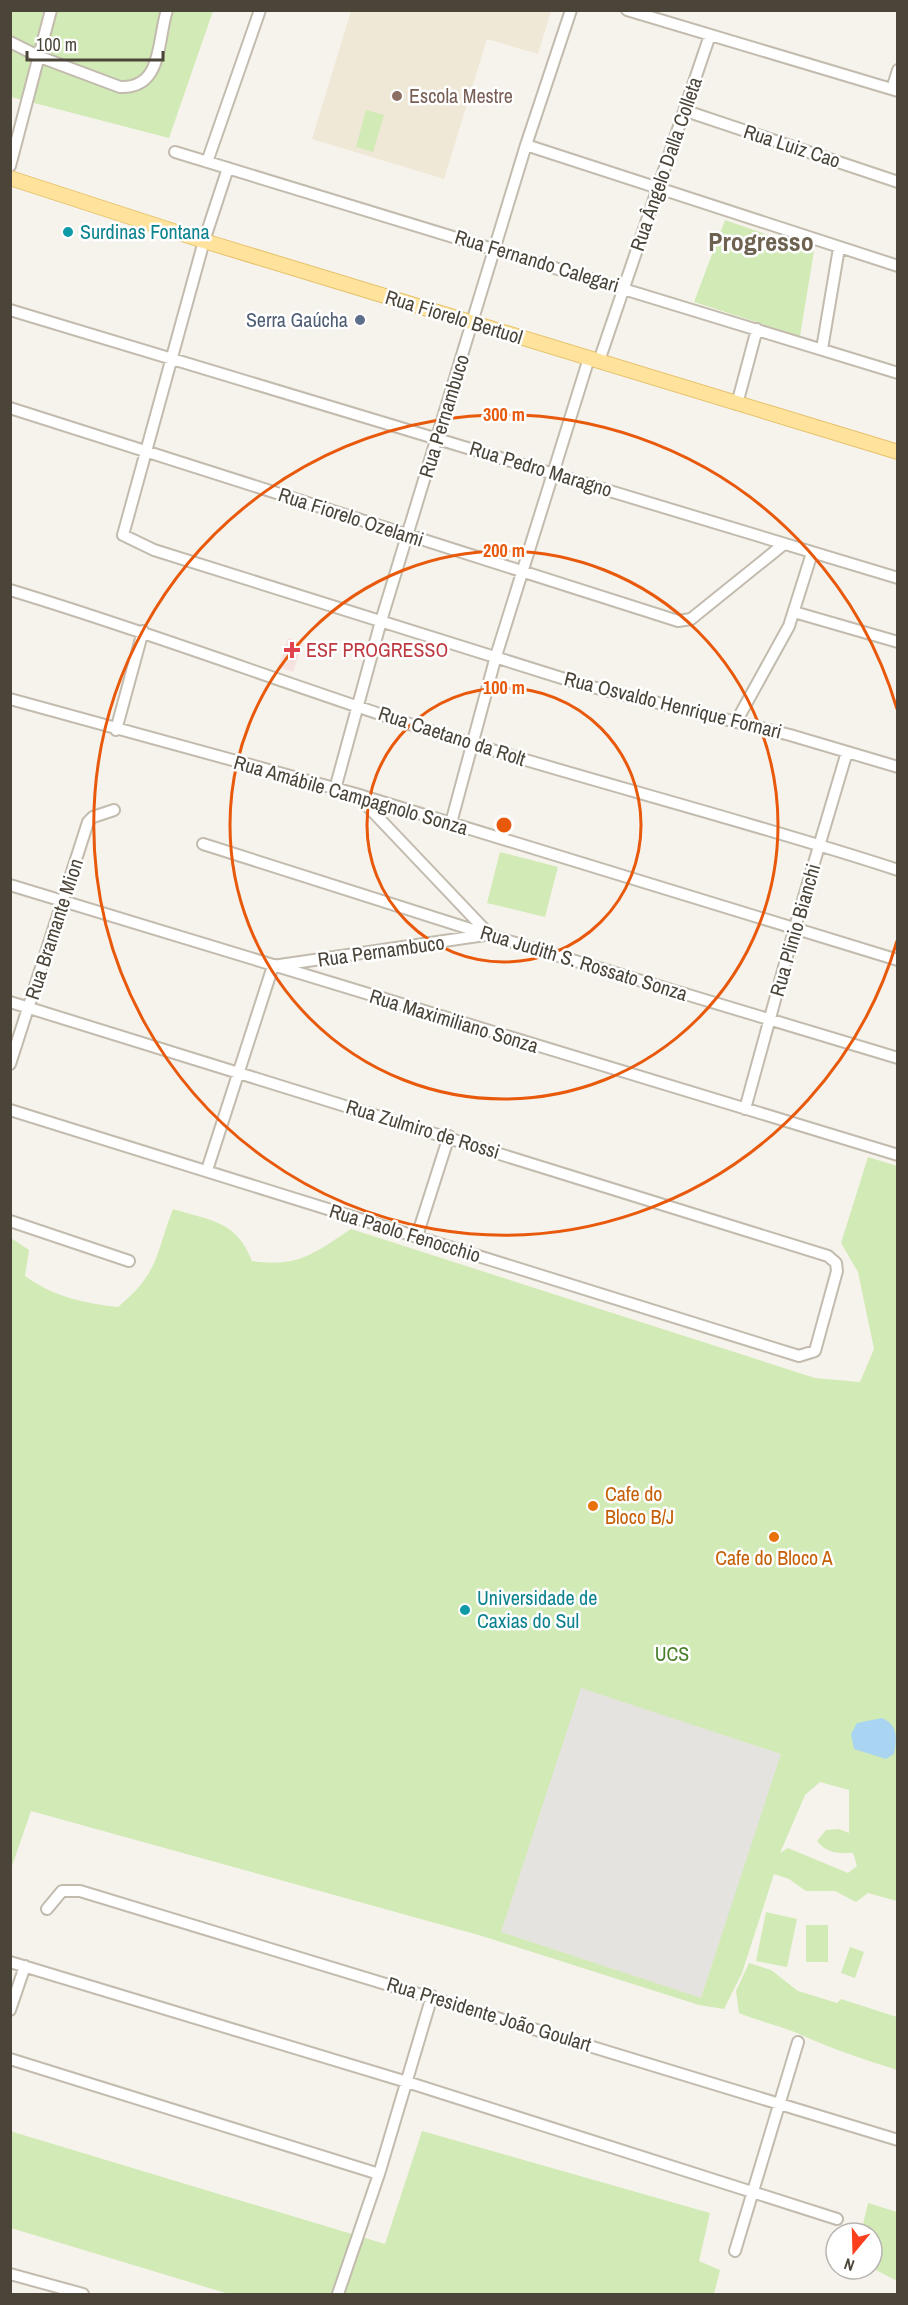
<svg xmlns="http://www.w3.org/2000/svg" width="908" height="2305" viewBox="0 0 908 2305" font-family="'Archivo Narrow',sans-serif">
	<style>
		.education { fill: #efe8d6 }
		.medical { fill: #f6e3e0 }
		.green { fill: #d2eab5; fill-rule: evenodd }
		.parking { fill: #e5e3e0 }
		.water { fill: #a9d4f2 }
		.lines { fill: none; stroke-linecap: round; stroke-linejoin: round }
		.minor-casing { stroke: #c2bbae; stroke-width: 14 }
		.major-casing { stroke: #e6c16a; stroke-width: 16 }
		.minor { stroke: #fff; stroke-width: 10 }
		.major { stroke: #ffe39c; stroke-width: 14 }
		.ring { fill: none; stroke: #e8590c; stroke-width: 3 }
		.education-dot { fill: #8d6e63; stroke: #fff; stroke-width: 2 }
		.culture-dot { fill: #0f9aa8; stroke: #fff; stroke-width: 2 }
		.service-dot { fill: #5c6f8a; stroke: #fff; stroke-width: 2 }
		.health-dot { fill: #e0444e; stroke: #fff; stroke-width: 2 }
		.food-dot { fill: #e8710a; stroke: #fff; stroke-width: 2 }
		.labels { text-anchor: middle; stroke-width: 5; stroke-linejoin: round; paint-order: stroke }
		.education-label { font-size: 20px; fill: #785e54; stroke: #fff; text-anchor: start }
		.street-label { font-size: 20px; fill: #4b4439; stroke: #fff }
		.culture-label { font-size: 20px; fill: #0d838f; stroke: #fff; text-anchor: start }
		.service-label { font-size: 20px; fill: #4e5e75; stroke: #fff; text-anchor: end }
		.health-label { font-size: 20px; fill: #be3a42; stroke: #fff; text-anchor: start }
		.food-label { font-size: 20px; fill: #c56008; stroke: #fff; text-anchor: start }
		.park-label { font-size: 20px; fill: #4a7f2a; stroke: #fff }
		.district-label { font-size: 26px; font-weight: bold; fill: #6e6250; stroke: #fff }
		.centre { fill: #e8590c; stroke: #fff; stroke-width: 3 }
		.ring-label { font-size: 18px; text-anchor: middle; font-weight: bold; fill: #e8590c; stroke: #fff; stroke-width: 5; stroke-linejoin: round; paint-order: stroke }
	</style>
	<rect width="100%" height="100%" fill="#f6f3ec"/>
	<path class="education" d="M351 11H551L538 54 487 39 444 179 312 139Z"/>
	<path class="medical" d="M288 638 303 643 293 672 278 667Z"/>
	<path class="green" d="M10 11H213L169 138 11 97Z
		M366 110 384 115 373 152 356 147Z
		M725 220 814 251 800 336 694 302Z
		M500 852 558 867 545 917 487 903Z
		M868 1157 897 1166V1901L868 1893 856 1902 835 1891H806L789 1879 774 1874 742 1973 724 2009 699 2005 482 1936 31 1811 11 1869V1238L29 1250 25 1276C54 1297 84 1303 118 1307 160 1272 155 1255 173 1209 211 1221 236 1220 252 1261 299 1268 314 1253 351 1229L815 1378 860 1382 874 1349 858 1272 841 1243ZM820 1782 849 1790V1833L839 1829 826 1830 817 1841C828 1854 837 1853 853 1853L857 1866 848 1873 788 1848 780 1853 805 1795Z
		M766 1912 797 1919 787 1967 756 1961Z
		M806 1925H828V1962H806Z
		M850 1947 864 1952 855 1978 841 1973Z
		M749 1963 771 1970 798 1991 837 2003 841 1999 897 2017V2070C863 2059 829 2048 797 2033 778 2025 758 2021 739 2013L736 1991Z
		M10 2131 385 2244 422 2131 710 2213 699 2261 720 2270 714 2294H229L11 2228Z
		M868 2203 897 2212V2281L872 2268V2233H861Z"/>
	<path class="parking" d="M581 1688 781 1754 701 1998 501 1932Z"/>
	<path class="water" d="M882 1718C898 1725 897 1738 894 1754L886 1759 854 1749 851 1734 857 1723Z"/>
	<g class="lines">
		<g class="minor-casing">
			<path id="minor" d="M627 10 898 91
				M10 42 40 57 120 87C163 89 157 41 167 10
				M892 89 898 70
				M686 111 898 182
				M526 145 898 266
				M175 152 898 373
				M207 162 260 10
				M10 166 51 10
				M228 168 204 241 123 535 154 550 584 685 790 735 898 767
				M10 310 898 578
				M822 349 839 248
				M599 361 710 35
				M737 404 757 329
				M10 408 678 621 691 619 784 544
				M10 590C166 637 317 696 472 744 613 787 757 824 898 870
				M794 612 898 642
				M10 699 356 794 898 960
				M736 722 789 626 812 553
				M116 730 143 631
				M335 789 381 621 526 145 571 10
				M356 794 488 933
				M451 823 496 656 589 358
				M203 844 489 935 898 1058
				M10 885 898 1155
				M10 1002 828 1256 836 1263 837 1271 815 1351 799 1356 10 1110
				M10 1064 88 822 93 817 114 810
				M745 1109 795 927 847 752
				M207 1170 273 966 485 935
				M10 1221 129 1261
				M417 1236 449 1136
				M47 1909 62 1891H80L898 2140
				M10 1962 407 2082 837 2219
				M10 2010 25 1966
				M10 2059 379 2174
				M735 2251 798 2042
				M10 2274 83 2294
				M338 2294 379 2174 432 1996"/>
		</g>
		<g class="major-casing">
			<path id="major" d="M10 178 204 241 898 452"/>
		</g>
		<use href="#minor" class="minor"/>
		<use href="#major" class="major"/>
	</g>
	<g class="ring">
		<circle cx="504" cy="825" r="137"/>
		<circle cx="504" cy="825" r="274"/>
		<path d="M897 941A410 410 0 1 1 897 709"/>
	</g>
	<circle class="education-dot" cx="397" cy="96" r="6"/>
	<g class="culture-dot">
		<circle cx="68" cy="232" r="6"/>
		<circle cx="465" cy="1610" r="6"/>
	</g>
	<circle class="service-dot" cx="360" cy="320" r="6"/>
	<path class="health-dot" d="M289 641h6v6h6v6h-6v6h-6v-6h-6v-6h6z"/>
	<g class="food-dot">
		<circle cx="593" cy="1506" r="6"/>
		<circle cx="774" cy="1537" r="6"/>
	</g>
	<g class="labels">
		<g class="education-label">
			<text x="409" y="103">Escola Mestre</text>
		</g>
		<g class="street-label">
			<text transform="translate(792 146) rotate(18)" y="7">Rua Luiz Cao</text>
			<text transform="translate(666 164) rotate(-71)" y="7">Rua Ângelo Dalla Colleta</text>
			<text transform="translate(537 261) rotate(17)" y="7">Rua Fernando Calegari</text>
			<text transform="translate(454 317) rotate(17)" y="7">Rua Fiorelo Bertuol</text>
			<text transform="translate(444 416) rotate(-73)" y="7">Rua Pernambuco</text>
			<text transform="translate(541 469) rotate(17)" y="7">Rua Pedro Maragno</text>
			<text transform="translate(351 517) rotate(18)" y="7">Rua Fiorelo Ozelami</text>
			<text transform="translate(673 705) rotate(14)" y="7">Rua Osvaldo Henrique Fornari</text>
			<text transform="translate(452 736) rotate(18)" y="7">Rua Caetano da Rolt</text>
			<text transform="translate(351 795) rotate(16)" y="7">Rua Amábile Campagnolo Sonza</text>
			<text transform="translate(54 929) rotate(-72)" y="7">Rua Bramante Mion</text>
			<text transform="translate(795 930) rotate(-74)" y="7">Rua Plinio Bianchi</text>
			<text transform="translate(381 951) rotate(-8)" y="7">Rua Pernambuco</text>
			<text transform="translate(584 963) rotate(17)" y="7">Rua Judith S. Rossato Sonza</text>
			<text transform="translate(454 1021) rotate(17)" y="7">Rua Maximiliano Sonza</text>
			<text transform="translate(423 1129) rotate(17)" y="7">Rua Zulmiro de Rossi</text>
			<text transform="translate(405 1233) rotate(17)" y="7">Rua Paolo Fenocchio</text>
			<text transform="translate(489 2014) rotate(17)" y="7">Rua Presidente João Goulart</text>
		</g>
		<g class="culture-label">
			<text x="80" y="239">Surdinas Fontana</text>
			<text x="477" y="1605">Universidade de<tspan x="477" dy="23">Caxias do Sul</tspan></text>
		</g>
		<g class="service-label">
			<text x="348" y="327">Serra Gaúcha</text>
		</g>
		<g class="health-label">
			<text x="306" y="657">ESF PROGRESSO</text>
		</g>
		<g class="food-label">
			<text x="605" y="1501">Cafe do<tspan x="605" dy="23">Bloco B/J</tspan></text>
			<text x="774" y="1565" text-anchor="middle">Cafe do Bloco A</text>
		</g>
		<g class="park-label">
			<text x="672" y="1661">UCS</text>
		</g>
		<g class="district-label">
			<text x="761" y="251">Progresso</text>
		</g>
	</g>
	<circle cx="504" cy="825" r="9" class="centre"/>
	<g class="ring-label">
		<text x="504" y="421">300 m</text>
		<text x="504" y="557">200 m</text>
		<text x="504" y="694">100 m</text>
	</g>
	<rect width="908" height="2305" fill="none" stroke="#4b4439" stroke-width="24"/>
	<g transform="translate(854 2251) rotate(199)"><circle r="28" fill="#ffffff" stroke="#b7b4b0" stroke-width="1.5"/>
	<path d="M0-4.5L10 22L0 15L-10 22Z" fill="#fc3f1d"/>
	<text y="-9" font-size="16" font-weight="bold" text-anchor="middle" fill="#4b4439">N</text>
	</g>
	<path d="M27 51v9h136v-9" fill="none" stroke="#4b4439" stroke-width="3"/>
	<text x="36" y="51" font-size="18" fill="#4b4439" stroke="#ffffff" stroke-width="4.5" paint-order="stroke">100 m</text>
</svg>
